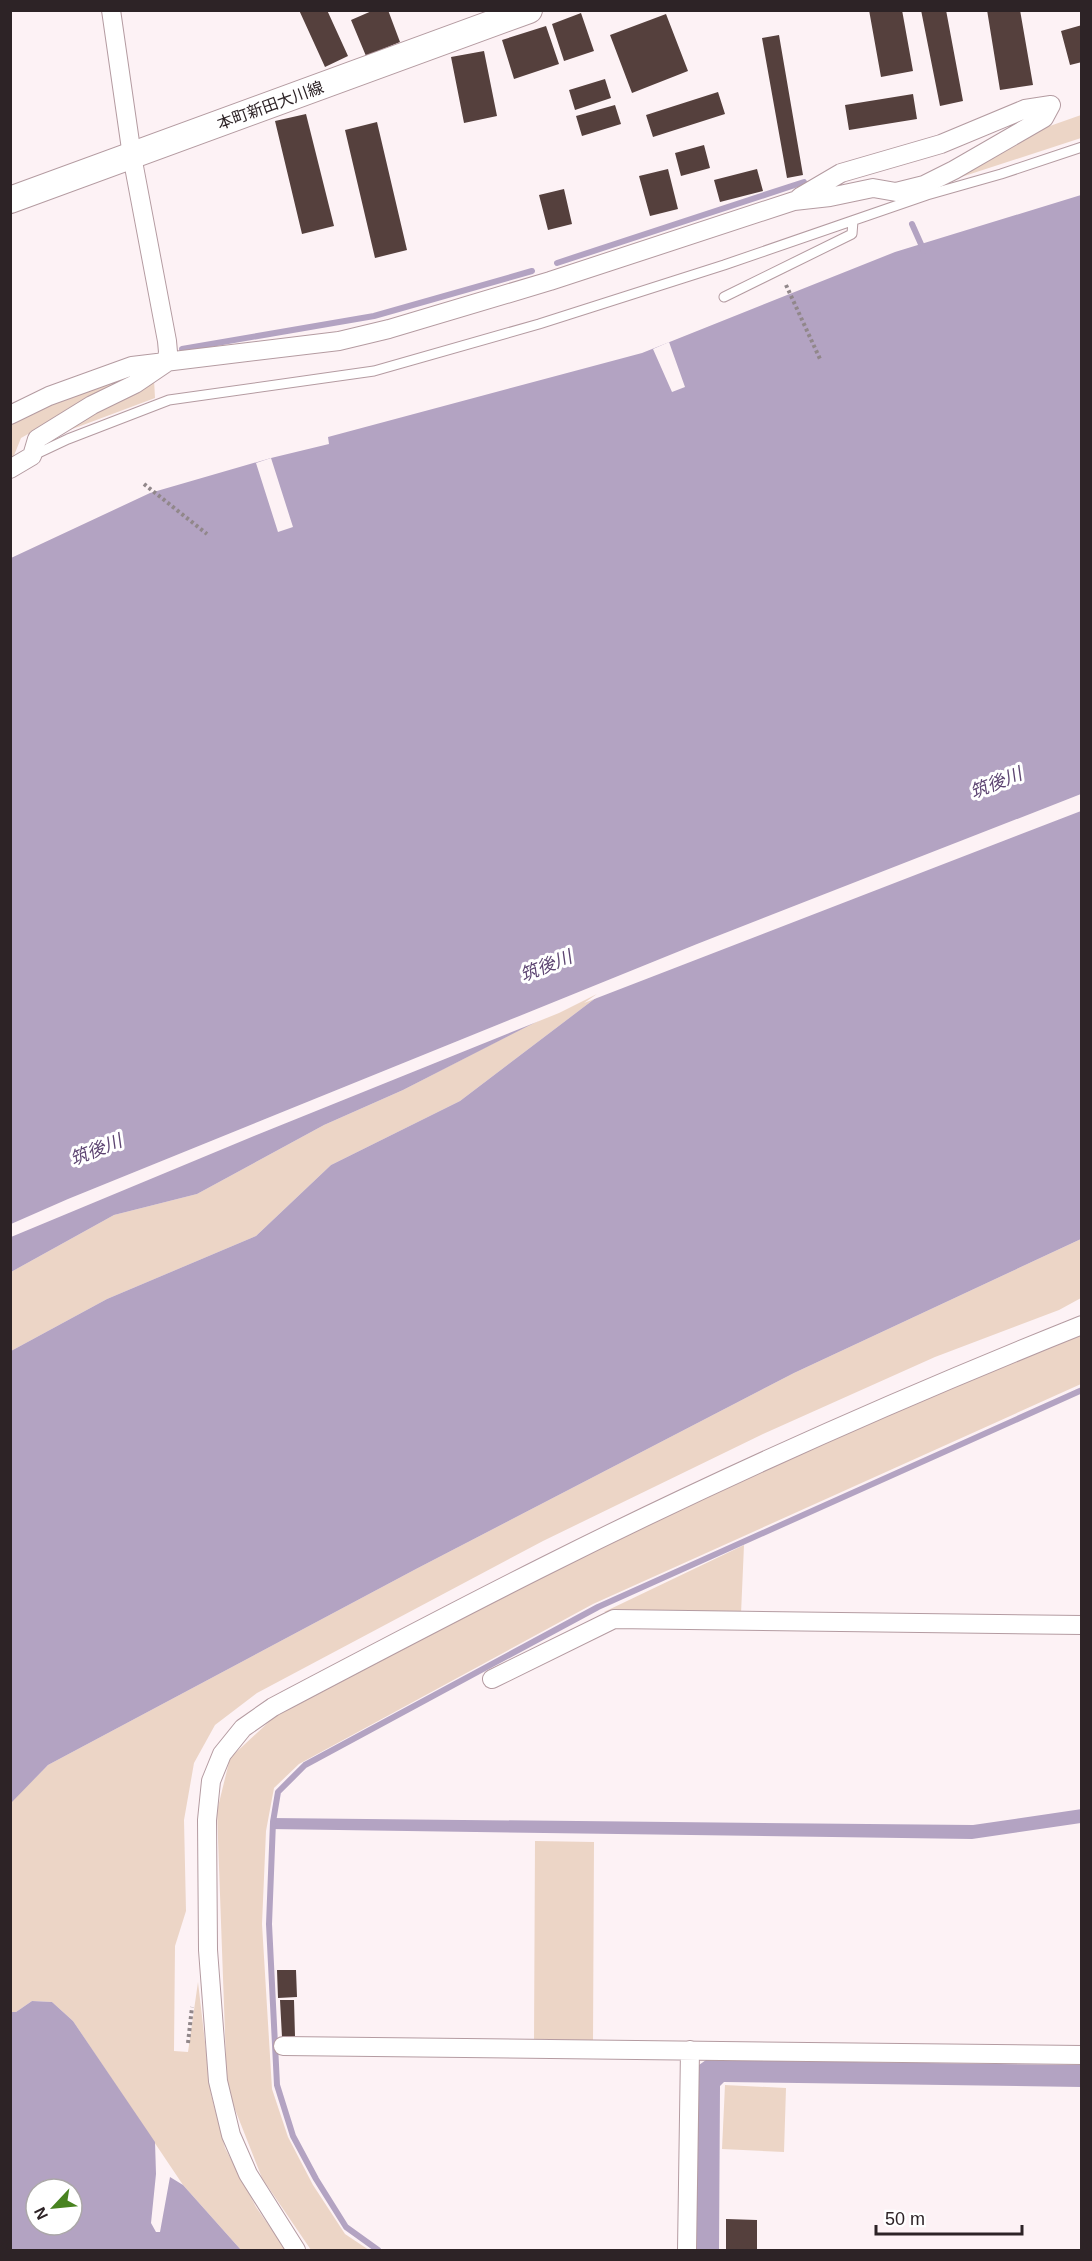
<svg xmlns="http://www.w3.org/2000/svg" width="1092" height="2261" viewBox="0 0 1092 2261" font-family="Helvetica,'Noto Sans JP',sans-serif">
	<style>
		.green { fill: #ecd5c6 }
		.water { fill: #b3a3c2; fill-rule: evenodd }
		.pier { fill: #fdf2f5 }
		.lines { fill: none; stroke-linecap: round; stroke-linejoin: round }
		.stream { stroke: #b3a3c2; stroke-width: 6 }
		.building { fill: #55403d }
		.service-casing { stroke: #b49ba1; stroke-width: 11 }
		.minor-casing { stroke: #b49ba1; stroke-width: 20 }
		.secondary-casing { stroke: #b49ba1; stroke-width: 28 }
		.path { stroke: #91878a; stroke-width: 4; stroke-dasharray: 3 3; stroke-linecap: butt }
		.service { stroke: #fff; stroke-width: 9 }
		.minor { stroke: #fff; stroke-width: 18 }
		.secondary { stroke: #fff; stroke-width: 26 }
		.labels { text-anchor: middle; stroke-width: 6; stroke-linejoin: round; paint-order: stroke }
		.street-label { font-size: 16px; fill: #2d2326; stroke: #fff }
		.water-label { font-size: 18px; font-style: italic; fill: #5d4572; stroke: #fff }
	</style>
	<rect width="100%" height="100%" fill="#fdf2f5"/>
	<path class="green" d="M1081 115V138L952 180 1047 127Z
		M134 375 21 438 11 463V423L71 394Z
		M154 379 155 398 59 434Z
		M626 975 460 1101 331 1165 256 1236 107 1299 11 1351V1272L114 1215 197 1194 324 1125 403 1090Z
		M1081 1239V1298L1059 1310 935 1357 763 1434 543 1541 257 1693 215 1725 194 1763 184 1820 186 1911 175 1946 174 2051 188 2052 198 1982 211 2094 225 2148 256 2207 286 2250H241L183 2185 73 2021 52 2002 32 2001 16 2012H11L10 1803 48 1765 416 1569 794 1373Z
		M1081 1334V1384L593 1604 299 1764 274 1788 266 1831 262 1924 272 2089 288 2137 313 2185 345 2234 369 2250H311L262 2178 227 2089 217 1811 230 1758 274 1717 556 1569 782 1462 954 1384Z
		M744 1545 741 1614 604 1612Z
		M535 1841 594 1842 593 2043 534 2042Z
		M725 2085 786 2088 784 2152 722 2149Z"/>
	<path class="water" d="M1081 195V1239L794 1373 416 1569 48 1765 11 1803V1351L107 1299 256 1236 331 1165 460 1101 622 978 403 1090 324 1125 197 1194 114 1215 11 1272V558L150 493 271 458 329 444 328 437 642 353 895 252Z
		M1082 1809 1081 1823 972 1839 270 1829 271 1818 973 1825Z
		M32 2001 52 2002 73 2021 155 2142 156 2174 151 2223 156 2232H160L170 2177 183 2185 241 2250H11V2012H16ZM36 2189H72V2225H36Z
		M706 2060 1081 2065V2087L724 2082 720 2086 719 2250H696L699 2065Z"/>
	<path class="pier" d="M669 342 685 387 672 392 653 349Z
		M271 458 293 527 278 532 256 463Z
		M1081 794V811L584 1003 597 994 559 1013 254 1136 11 1237V1224L68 1199 697 944Z"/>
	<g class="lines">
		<path class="stream" d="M912 224 924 251
			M557 263 804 182
			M182 349 374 316 532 271
			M378 2250 346 2227 316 2179 293 2136 277 2085 269 1924 273 1822 278 1792 305 1765 598 1607 1082 1390"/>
	</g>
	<path class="building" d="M299 10H327L348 56 325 67Z
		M374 10H388L400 42 366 56 351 20Z
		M869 10H902L913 71 881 77Z
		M921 10H946L963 101 940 106Z
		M987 10H1020L1033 85 1000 90Z
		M581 13 594 51 564 61 552 24Z
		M666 14 688 71 632 93 610 35Z
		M1082 25V62L1070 65 1061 31Z
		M546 26 559 64 514 79 502 40Z
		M779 35 803 175 787 178 762 38Z
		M484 51 497 116 464 123 451 57Z
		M605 79 611 98 575 110 569 90Z
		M718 92 725 114 653 137 646 115Z
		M913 94 917 119 849 130 845 105Z
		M615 105 621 124 582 136 576 116Z
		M306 114 334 226 302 234 275 121Z
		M377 122 407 250 375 258 345 130Z
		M704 145 710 168 681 176 675 153Z
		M668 169 678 209 650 216 639 176Z
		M757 169 763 191 720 202 714 180Z
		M564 189 572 224 548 230 539 195Z
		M277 1970H296L297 1997 278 1998Z
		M280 2000H294L295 2036 282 2037Z
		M726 2219 757 2220V2250H726Z"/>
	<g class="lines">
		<g class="service-casing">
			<path id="service" d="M724 297 852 234 853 221
				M34 455 68 439 169 400 374 371 539 324 724 265 927 195 1001 174 1082 147"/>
		</g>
		<g class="minor-casing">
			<path id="minor" d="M800 197 841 173 941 144 1025 109 1051 105
				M10 415 49 396 132 366 339 341 389 329 550 281 794 201 830 197 873 188 896 192 924 185 954 170 1044 118 1051 105
				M10 469 32 456 37 439 92 405 135 384 166 363 168 352 167 341 132 156 111 10
				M492 1679 614 1619 1082 1625
				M283 2046 1082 2055
				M296 2250 248 2174 231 2135 218 2081 208 1950 207 1820 211 1781 222 1754 243 1728 273 1707C364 1659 455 1611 547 1565 722 1477 900 1398 1082 1325
				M687 2250 690 2050"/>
		</g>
		<g class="secondary-casing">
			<path id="secondary" d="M10 200 529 10"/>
		</g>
		<path class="path" d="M786 285 820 359
			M144 484 207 534
			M188 2043 192 2007"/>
		<use href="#service" class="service"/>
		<use href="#minor" class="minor"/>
		<use href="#secondary" class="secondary"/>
	</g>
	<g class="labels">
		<g class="street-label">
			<text transform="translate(270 105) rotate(-20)" y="6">本町新田大川線</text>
		</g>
		<g class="water-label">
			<text transform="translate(996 783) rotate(-22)" y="6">筑後川</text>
			<text transform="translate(546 966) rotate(-22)" y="6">筑後川</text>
			<text transform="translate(96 1150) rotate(-22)" y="6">筑後川</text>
		</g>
	</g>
	<rect width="1092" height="2261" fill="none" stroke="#2d2326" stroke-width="24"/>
	<g transform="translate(54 2207) rotate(244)"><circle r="28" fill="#ffffff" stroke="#aba7a8" stroke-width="1.5"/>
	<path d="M0-4.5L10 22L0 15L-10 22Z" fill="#488320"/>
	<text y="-9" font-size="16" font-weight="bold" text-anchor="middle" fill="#2d2326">N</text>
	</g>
	<path d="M876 2225v9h146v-9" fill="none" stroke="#2d2326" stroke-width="3"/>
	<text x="885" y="2225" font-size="18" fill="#2d2326" stroke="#ffffff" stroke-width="4.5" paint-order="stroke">50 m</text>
</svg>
